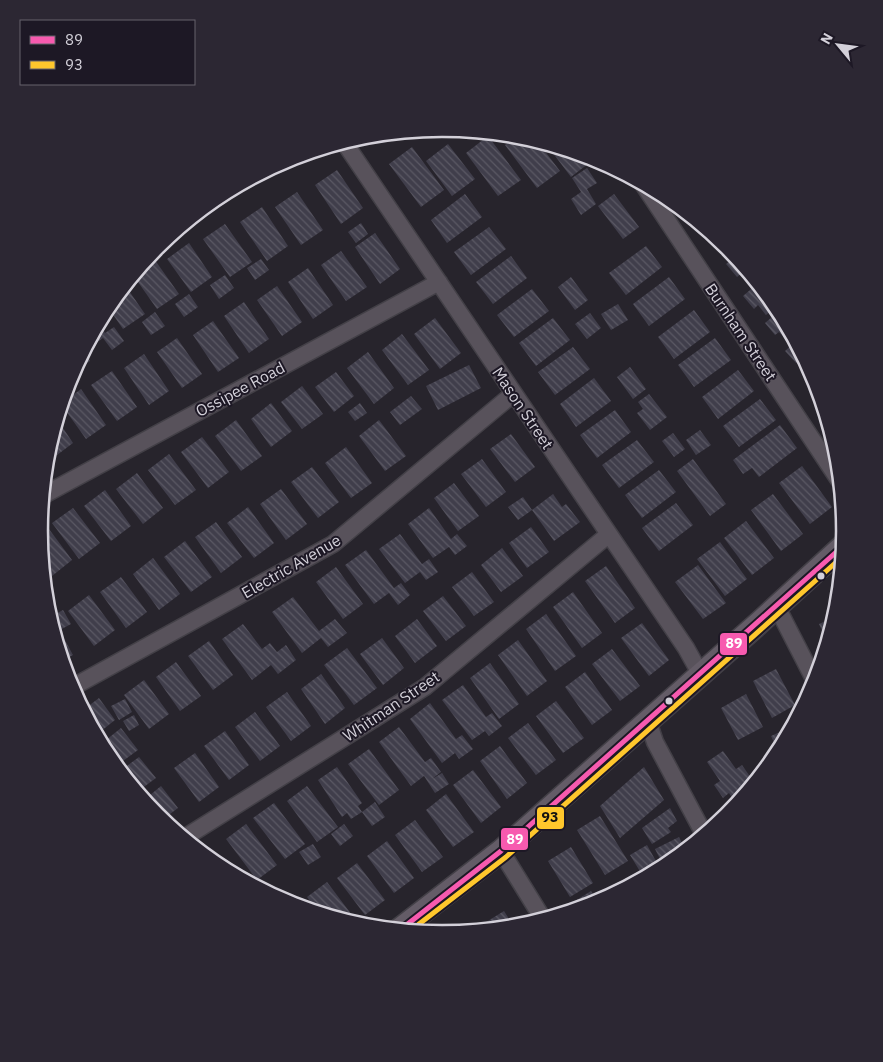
<svg xmlns="http://www.w3.org/2000/svg" width="883" height="1062" viewBox="0 0 883 1062" font-family="'IBM Plex Sans',sans-serif">
	<style>
		.building { fill: url(#building-back-hatch) }
		.lines { fill: none; stroke-linecap: round; stroke-linejoin: round }
		.street-casing { stroke: #434047; stroke-width: 19 }
		.secondary-casing { stroke: #434047; stroke-width: 25 }
		.street { stroke: #58525b; stroke-width: 16 }
		.secondary { stroke: #645c67; stroke-width: 22 }
		.bus-1-casing { stroke: #1d1825; stroke-width: 9 }
		.bus-2-casing { stroke: #1d1825; stroke-width: 9 }
		.bus-1 { stroke: #f75aaf; stroke-width: 5 }
		.bus-2 { stroke: #ffc72c; stroke-width: 5 }
		.bus-dot { fill: #d3d0d9; stroke: #1d1825; stroke-width: 2 }
		.labels { text-anchor: middle; stroke-width: 4; stroke-linejoin: round; paint-order: stroke }
		.street-label { font-size: 16px; fill: #d3d0d9; stroke: #1d1825 }
		.rim { fill: none; stroke: #d3d0d9; stroke-width: 2.5 }
		.line-badge { stroke: #1d1825; stroke-width: 2 }
		.badge-label { font-size: 14px; text-anchor: middle; font-weight: bold; fill: #fff }
		.pale-badge-label { font-size: 14px; text-anchor: middle; font-weight: bold; fill: #111 }
	</style>
	<defs>
		<pattern id="building-back-hatch" width="6" height="6" patternUnits="userSpaceOnUse" patternTransform="scale(1.25)"><rect width="6" height="6" fill="#403e4b"/><path d="M-1 5l2 2M0 0l6 6M5-1l2 2" fill="none" stroke="#5b5964"/></pattern>
	</defs>
	<rect width="100%" height="100%" fill="#27242c"/>
	<path class="building" d="M488 136 521 180 498 196 466 153Z
		M517 136 537 141 560 171 537 188 505 145Z
		M448 144 475 179 452 196 426 161Z
		M546 144 592 158 593 160 571 177Z
		M412 147 444 190 421 207 389 164Z
		M587 168 597 183 587 189 596 204 581 215 571 199 581 192 572 178Z
		M337 170 363 208 341 224 315 185Z
		M297 192 323 230 301 245 275 207Z
		M465 194 482 217 447 243 431 220Z
		M614 194 639 227 623 239 598 206Z
		M262 207 288 246 267 261 240 222Z
		M361 223 368 234 356 243 348 232Z
		M225 224 252 262 230 277 203 239Z
		M489 227 506 249 471 275 454 252Z
		M706 230 726 246 729 249 725 252 717 242 713 246 702 233Z
		M375 233 400 269 380 284 355 247Z
		M189 243 212 277 191 292 167 259Z
		M646 246 662 267 626 295 609 273Z
		M341 251 367 287 346 301 321 265Z
		M152 256 179 294 157 309 133 275Z
		M511 256 527 278 493 304 476 282Z
		M735 257 754 280 749 284 741 274 737 277 726 264Z
		M261 259 269 270 255 280 247 268Z
		M308 268 333 305 313 319 288 282Z
		M225 275 234 288 219 299 210 285Z
		M571 277 588 300 575 310 558 287Z
		M669 277 685 299 649 326 633 304Z
		M757 284 776 307 766 315 758 305 754 309 743 296Z
		M125 285 145 314 123 329 107 306Z
		M277 286 302 322 282 336 257 300Z
		M532 289 549 311 514 337 497 315Z
		M189 294 198 307 184 317 175 304Z
		M244 302 269 339 249 353 224 316Z
		M618 304 628 320 611 330 601 314Z
		M694 310 710 332 674 359 658 337Z
		M779 311 793 338 788 342 779 332 775 335 765 323Z
		M155 312 165 326 151 335 142 322Z
		M590 313 601 328 587 339 575 324Z
		M435 318 461 353 440 369 414 334Z
		M553 318 570 340 536 366 519 343Z
		M213 321 239 358 218 372 193 335Z
		M98 323 105 333 114 327 124 341 112 350 103 338 85 351Z
		M402 334 429 370 408 385 382 350Z
		M177 338 202 374 182 388 157 352Z
		M715 338 731 360 694 387 678 365Z
		M795 342 811 371 810 372 800 360 796 363 785 351Z
		M573 347 590 369 555 395 538 372Z
		M83 351 90 361 78 369 76 365Z
		M368 352 394 388 374 404 347 368Z
		M144 354 169 391 149 405 124 368Z
		M469 365 481 388 438 410 426 386Z
		M630 367 646 389 633 399 617 377Z
		M738 370 754 391 718 419 702 397Z
		M112 371 137 407 117 421 91 385Z
		M336 372 354 396 334 412 315 387Z
		M594 378 611 401 576 427 560 404Z
		M302 386 323 414 302 429 281 402Z
		M81 389 106 425 86 439 61 404Z
		M649 394 667 417 650 430 637 413 643 409 638 402Z
		M411 396 422 409 400 425 390 412Z
		M760 399 776 420 739 447 723 426Z
		M271 403 292 431 271 447 251 419Z
		M360 403 367 413 355 421 348 412Z
		M615 410 631 432 597 458 580 435Z
		M57 419 73 443 53 458 47 450Z
		M236 420 262 456 241 471 215 436Z
		M379 420 406 456 385 471 359 436Z
		M780 425 797 448 759 477 752 468 743 474 733 460Z
		M700 430 711 445 696 455 686 440Z
		M673 433 685 449 674 457 662 441Z
		M511 434 535 467 515 482 490 449Z
		M202 437 229 472 208 488 181 452Z
		M637 440 654 462 619 488 602 465Z
		M346 447 372 483 351 498 325 463Z
		M169 454 196 490 175 505 148 470Z
		M482 459 506 492 486 507 461 474Z
		M693 459 726 504 710 516 677 471Z
		M802 466 832 507 810 524 779 483Z
		M312 467 339 502 318 518 291 482Z
		M659 470 676 492 642 518 625 495Z
		M137 473 163 508 143 524 116 489Z
		M454 483 479 516 458 531 434 498Z
		M281 489 307 524 286 540 260 504Z
		M105 490 131 526 111 541 84 506Z
		M553 494 562 507 566 504 580 522 554 541 532 510Z
		M773 494 803 534 781 551 751 510Z
		M523 497 532 510 518 520 508 507Z
		M676 503 693 525 659 551 642 528Z
		M248 507 274 543 254 558 227 523Z
		M73 508 100 543 79 559 52 523Z
		M429 508 451 539 457 534 467 546 455 555 449 547 433 558 408 524Z
		M746 521 774 558 752 575 724 538Z
		M216 522 242 557 221 573 195 537Z
		M46 525 72 560 52 576 42 563 39 530Z
		M531 527 549 552 527 568 509 543Z
		M400 534 422 564 429 559 438 572 426 580 420 572 405 583 379 549Z
		M185 541 212 577 191 592 164 557Z
		M720 542 747 579 725 596 697 559Z
		M502 548 523 576 501 592 481 565Z
		M366 550 394 588 401 583 410 595 398 605 389 593 374 604 345 565Z
		M153 558 180 594 159 610 133 574Z
		M698 565 726 603 703 619 675 582Z
		M606 566 635 608 615 623 585 581Z
		M336 567 363 604 343 619 316 582Z
		M472 572 494 602 474 616 452 587Z
		M121 577 147 612 126 628 100 592Z
		M573 592 602 633 582 648 553 607Z
		M89 595 115 630 94 646 68 611Z
		M443 596 466 626 446 641 423 611Z
		M293 597 319 631 335 619 347 633 328 647 321 638 302 653 272 612Z
		M63 610 71 624 58 631 50 617Z
		M546 614 576 656 555 671 526 629Z
		M834 617 827 642 819 624Z
		M417 619 437 646 415 663 395 636Z
		M642 623 669 660 649 676 621 638Z
		M243 624 262 649 270 643 277 652 286 645 296 660 278 674 271 665 252 680 222 639Z
		M61 633 73 655 62 661 55 636Z
		M382 638 404 668 383 685 360 654Z
		M518 640 547 681 527 696 498 655Z
		M209 641 233 675 213 690 188 656Z
		M347 648 377 688 354 705 324 665Z
		M612 649 640 686 620 701 592 664Z
		M176 662 201 696 180 711 156 677Z
		M490 663 519 704 499 719 470 678Z
		M776 669 795 705 772 718 753 681Z
		M585 672 612 710 592 725 565 687Z
		M321 674 345 708 325 724 301 689Z
		M144 680 169 714 149 729 124 695Z
		M463 685 486 717 492 713 502 726 489 736 485 731 472 740 442 700Z
		M287 692 311 726 291 741 266 707Z
		M746 694 763 727 738 740 721 708Z
		M99 698 115 720 96 735 83 710Z
		M125 699 132 712 119 720 111 706Z
		M556 701 584 738 563 753 536 716Z
		M430 703 456 739 462 735 473 749 459 759 455 753 442 763 410 719Z
		M255 712 280 746 260 761 235 727Z
		M134 715 139 725 129 731 123 721Z
		M528 723 556 760 536 775 508 738Z
		M399 727 425 762 431 758 441 772 432 779 442 773 449 784 435 793 424 776 411 786 379 742Z
		M791 727 778 751 771 736Z
		M121 728 138 750 116 766 101 744Z
		M225 731 249 765 229 780 204 746Z
		M500 746 527 783 507 799 480 761Z
		M369 749 399 790 379 805 348 764Z
		M723 751 736 769 742 765 751 778 745 782 749 788 736 804 729 793 723 798 714 785 720 781 707 762Z
		M195 753 219 787 199 802 174 768Z
		M139 757 156 778 137 792 120 771Z
		M337 767 362 803 358 806 362 812 351 819 347 813 342 817 318 780Z
		M644 767 664 800 620 838 600 806Z
		M473 770 501 807 481 823 453 785Z
		M161 786 178 808 162 820 144 800Z
		M307 786 338 827 317 842 287 801Z
		M446 794 474 832 453 847 426 810Z
		M375 802 385 817 372 826 362 812Z
		M274 803 305 844 285 859 253 818Z
		M670 808 677 821 668 828 671 832 652 844 642 828Z
		M600 816 628 861 605 875 577 830Z
		M415 820 443 857 422 872 395 835Z
		M246 824 277 865 257 880 226 839Z
		M344 824 353 836 340 846 331 834Z
		M679 837 685 849 664 867 655 849Z
		M387 841 414 878 394 893 367 856Z
		M313 844 321 857 308 865 299 852Z
		M647 845 657 863 641 873 630 855Z
		M571 847 593 883 570 897 548 861Z
		M207 851 217 865 203 854Z
		M357 863 385 900 365 915 337 878Z
		M327 882 355 919 350 922 319 913 307 897Z
		M591 891 598 902 579 908 575 901Z
		M504 911 514 927 486 929 483 924Z"/>
	<g class="lines">
		<g class="street-casing">
			<path id="street" d="M344 142 686 648 701 675
				M643 184 839 480
				M42 496 439 282
				M777 607 815 681
				M71 688 333 544 513 394
				M648 721 655 742 704 834
				M184 838 425 687 608 535
				M501 851 543 919"/>
		</g>
		<g class="secondary-casing">
			<path id="secondary" d="M399 930 501 851 760 622 843 546"/>
		</g>
		<use href="#street" class="street"/>
		<use href="#secondary" class="secondary"/>
		<g class="bus-1-casing">
			<path id="bus-1" d="M400 930 501 851 843 546"/>
		</g>
		<g class="bus-2-casing">
			<path id="bus-2" d="M410 931 506 857 842 557"/>
		</g>
		<use href="#bus-1" class="bus-1"/>
		<use href="#bus-2" class="bus-2"/>
	</g>
	<g class="bus-dot">
		<circle cx="821" cy="576" r="4.5"/>
		<circle cx="669" cy="701" r="4.5"/>
	</g>
	<g class="labels">
		<g class="street-label">
			<text transform="translate(741 332) rotate(56)" y="6">Burnham Street</text>
			<text transform="translate(240 389) rotate(-28)" y="6">Ossipee Road</text>
			<text transform="translate(523 408) rotate(56)" y="6">Mason Street</text>
			<text transform="translate(291 566) rotate(-30)" y="6">Electric Avenue</text>
			<text transform="translate(391 706) rotate(-34)" y="6">Whitman Street</text>
		</g>
	</g>
	<path d="M0 0H883V1062H0ZM48 531a394 394 0 1 1 788 0a394 394 0 1 1-788 0Z" fill="#2c2733" fill-rule="evenodd"/>
	<path class="rim" d="M48 531a394 394 0 1 1 788 0a394 394 0 1 1-788 0Z"/>
	<g class="line-badge">
		<rect x="719" y="632" width="29" height="24" rx="5" fill="#f75aaf"/>
		<rect x="536" y="806" width="29" height="24" rx="5" fill="#ffc72c"/>
		<rect x="500" y="827" width="29" height="24" rx="5" fill="#f75aaf"/>
	</g>
	<g class="badge-label">
		<text x="734" y="648">89</text>
		<text x="515" y="844">89</text>
	</g>
	<g class="pale-badge-label">
		<text x="550" y="822">93</text>
	</g>
	<rect x="20" y="20" width="175" height="65" fill="#1d1825" stroke="#66626d"/>
	<rect x="30" y="36" width="25" height="8" fill="#f75aaf" stroke="#66626d"/>
	<text x="65" y="45" font-size="15" fill="#d3d0d9">89</text>
	<rect x="30" y="61" width="25" height="8" fill="#ffc72c" stroke="#66626d"/>
	<text x="65" y="70" font-size="15" fill="#d3d0d9">93</text>
	<g transform="translate(838 45) rotate(299)" stroke="#1d1825" stroke-width="4" paint-order="stroke">
	<path d="M0-4L9 19L0 12L-9 19Z" fill="#d3d0d9"/>
	<text y="-8" font-size="14" font-weight="bold" text-anchor="middle" fill="#d3d0d9">N</text>
	</g>
</svg>
